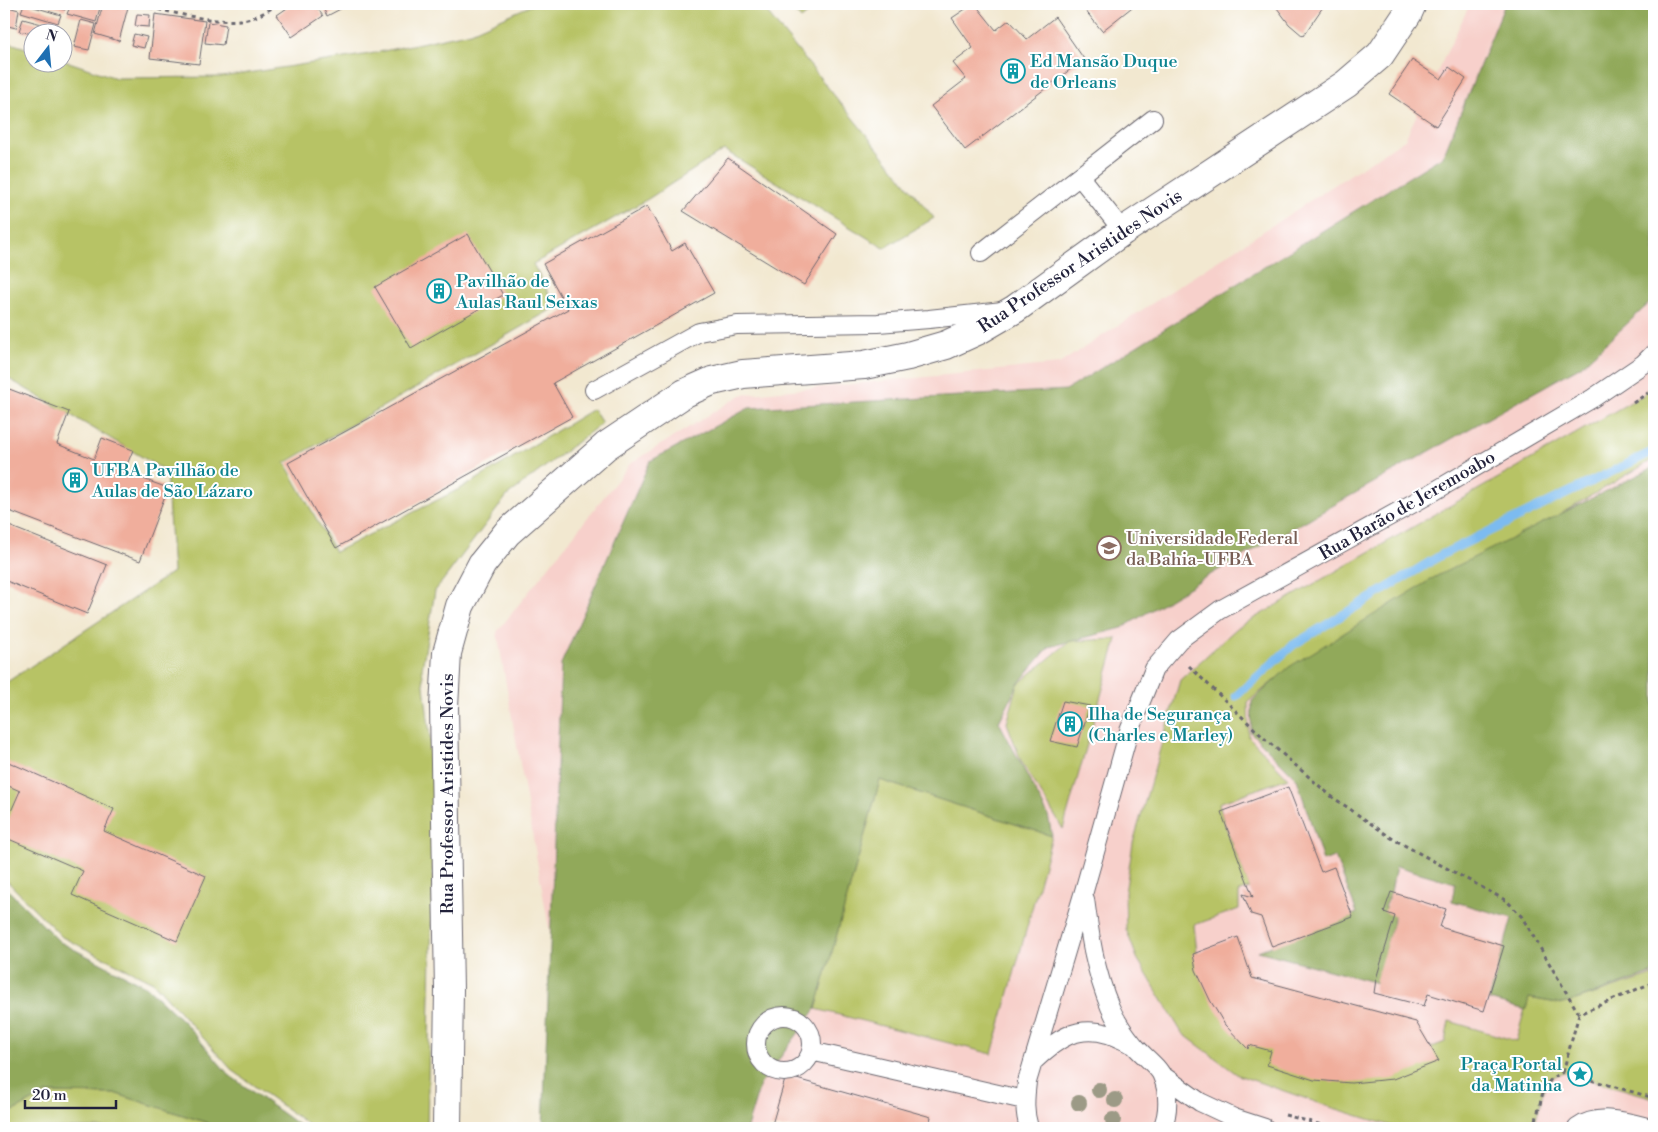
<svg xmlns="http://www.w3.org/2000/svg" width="1658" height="1132" viewBox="0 0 1658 1132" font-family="'Libre Bodoni',serif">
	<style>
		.built { fill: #f7d0cb }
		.green { fill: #b7c365; stroke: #6c7250 }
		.forest { fill: #91a95a; stroke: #5a664a }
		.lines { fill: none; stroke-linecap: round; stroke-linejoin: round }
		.stream { stroke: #7bbbf0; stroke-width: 9 }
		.building { fill: #f0ae9c }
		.lane-casing { stroke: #6b676f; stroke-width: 20 }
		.street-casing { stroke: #6b676f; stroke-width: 30 }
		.path { stroke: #6b676f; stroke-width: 3; stroke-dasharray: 4 4; stroke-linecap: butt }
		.lane { stroke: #fff; stroke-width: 18 }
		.street { stroke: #fff; stroke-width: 28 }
		.tree { fill: #9c9a86 }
		.labels { text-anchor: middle; stroke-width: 4; stroke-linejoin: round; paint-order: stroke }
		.culture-label { font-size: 18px; fill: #0d838f; stroke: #fff; text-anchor: start }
		.street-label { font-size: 18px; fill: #22223b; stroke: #fff }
		.education-label { font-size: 18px; fill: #785e54; stroke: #fff; text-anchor: start }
	</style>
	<rect width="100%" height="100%" fill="#fff"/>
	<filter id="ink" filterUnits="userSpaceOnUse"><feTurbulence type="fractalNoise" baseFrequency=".02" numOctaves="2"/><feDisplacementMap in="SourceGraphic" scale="10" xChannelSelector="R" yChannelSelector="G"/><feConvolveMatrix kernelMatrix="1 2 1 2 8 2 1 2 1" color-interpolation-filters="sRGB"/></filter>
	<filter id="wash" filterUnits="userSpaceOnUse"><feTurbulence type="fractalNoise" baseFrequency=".0096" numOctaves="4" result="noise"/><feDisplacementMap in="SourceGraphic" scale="20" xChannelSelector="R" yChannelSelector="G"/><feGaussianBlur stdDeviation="1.12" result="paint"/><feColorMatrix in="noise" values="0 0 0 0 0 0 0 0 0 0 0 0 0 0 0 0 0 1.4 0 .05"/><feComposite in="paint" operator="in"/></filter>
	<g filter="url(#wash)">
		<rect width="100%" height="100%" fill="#f2e8d0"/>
		<path class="built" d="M1470 4H1654V1128H573L568 1037 497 632 630 464 741 395 1059 364 1405 139Z"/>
		<path class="green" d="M534 4H760L934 218 884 248 724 150 648 199 533 264 556 307 285 463 335 552 469 484 593 409 602 423 507 496 435 591 422 669 435 778 427 1128H313L232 1070 153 982 62 937 4 878V684L173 572 166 471 4 376V41L32 50V62H62L63 60 116 78 222 77 370 54 471 32Z
			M788 4H820L801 19Z
			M1654 382V459L1271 683 1248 702 1249 737 1288 778 1219 803 1223 820 1250 888 1239 891V909L1194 925 1197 953 1399 1060 1445 1042 1449 1021 1516 1041 1528 998 1563 1004 1654 975V1098L1563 1072 1552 1078 1544 1088 1534 1128H1398L1330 1107 1238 1075 1182 1033 1137 958 1126 929 1125 893 1133 843 1180 680 1237 628 1643 395Z
			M1117 639 1063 829 1021 761 1007 723 1018 684 1070 641Z
			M880 780 1052 836 992 1054 816 1009Z
			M47 1093 117 1094 208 1123 215 1128H4V1116Z"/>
		<path class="forest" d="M1505 4H1654V299L1581 366 1199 581 1122 628 1049 647 1018 684 999 722 1048 815 1052 836 880 780 816 1009 760 1085 747 1128H543L561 664 650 461 749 408 1066 390 1443 156Z
			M1654 467V973L1563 1004 1529 998 1526 1010 1489 1000 1512 918 1452 901 1455 883 1396 866 1391 892 1384 907 1396 910 1377 983 1258 951 1357 913 1335 857 1323 861 1297 779 1251 733 1252 701 1289 667 1435 577Z
			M4 886 60 942 147 987 186 1024 229 1075 303 1128H215L208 1123 117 1094 47 1093 4 1116Z"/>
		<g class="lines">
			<path class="stream" d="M1236 696 1293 645 1443 554 1654 451"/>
		</g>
		<g id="blocks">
			<path class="building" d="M24 4 61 15 58 23 21 12Z
				M45 4H67L65 10Z
				M71 4H101L96 22 67 14Z
				M103 4H119L128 7 119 41 95 34Z
				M293 4H314L323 16 292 37 277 15Z
				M321 4H347L348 5 327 16Z
				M973 4H975L996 30 1009 20 1027 39 1055 17 1084 59 965 150 931 106 966 79 953 63 973 48 952 18Z
				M1080 4H1136L1102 31Z
				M1274 4H1325L1303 36 1289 24Z
				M4 6 19 10 16 28 4 25Z
				M137 14 150 15 149 27 135 26Z
				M155 14 205 21 199 64 150 58Z
				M23 19 60 29 59 32H32V34L19 31Z
				M81 20 96 24 89 50 74 47Z
				M208 22 226 25 223 45 205 43Z
				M134 34 147 37 144 48 131 45Z
				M1412 60 1441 79 1449 67 1466 79 1436 126 1389 94Z
				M728 158 837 234 804 285 683 211Z
				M647 206 672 251 685 243 714 293 553 383 572 417 336 548 288 463 568 309 543 264Z
				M468 234 503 295 411 348 375 287Z
				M4 387 69 412 57 444 94 459 102 438 133 450 124 472 168 488 140 561 4 509Z
				M4 524 107 565 87 614 4 580Z
				M1063 701 1090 706 1077 747 1050 741Z
				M4 760 114 809 104 831 206 876 177 941 72 895 83 871 4 837V827L20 791 4 784Z
				M1288 787 1321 872 1334 867 1353 917 1272 947 1261 917 1251 914 1243 894 1253 897 1221 812Z
				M1391 892 1446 909 1440 927 1504 946 1484 1011 1428 994 1424 1006 1374 993 1376 979 1395 916 1384 912Z
				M1238 937 1252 978 1416 1022 1439 1061 1393 1079 1351 1083 1314 1080 1267 1065 1271 1051 1249 1045 1248 1049 1225 1025 1210 1000 1196 970 1193 954Z
				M786 1076 931 1117 928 1128H771Z"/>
		</g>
	</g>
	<g filter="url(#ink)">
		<use href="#blocks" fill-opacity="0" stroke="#6b676f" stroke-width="1"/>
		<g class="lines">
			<g class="lane-casing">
				<path id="lane" d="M1080 177 1123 231
					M981 253 1153 119
					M594 390 699 332 737 325 878 323 929 319 1003 311
					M1085 899C1090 937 1095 971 1110 1007 1115 1019 1125 1034 1134 1045 1141 1054 1159 1067 1162 1076 1169 1092 1169 1113 1162 1128
					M756 1044a28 28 0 1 1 56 0a28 28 0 1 1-56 0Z
					M811 1051 1024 1100
					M1035 1060C1057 1039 1076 1025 1108 1034 1117 1037 1126 1042 1134 1045
					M1162 1075 1200 1102 1234 1118 1265 1128
					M1029 1128C1024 1112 1025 1099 1027 1082L1084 891 1129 731 1154 669 1179 640 1220 610 1428 495 1593 398 1643 364 1654 353
					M1577 1128C1599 1112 1627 1122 1651 1128"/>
			</g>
			<g class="street-casing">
				<path id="street" d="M447 1128 449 990 444 707 447 653 460 606 482 564 507 533 606 446 685 393 712 381 743 374 864 365 908 356 946 345 979 330 1015 309 1123 231 1346 84 1380 55 1408 13 1412 4"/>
			</g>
			<path class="path" d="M135 4C168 11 214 25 247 19 258 17 269 10 278 4
				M1633 403 1648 393
				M1189 666 1264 738 1331 796 1393 839 1507 901 1522 917 1579 1014 1654 982
				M1563 1072 1579 1014
				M1285 1115 1333 1128
				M1534 1128 1544 1088 1552 1078 1563 1072 1654 1098"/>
			<use href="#lane" class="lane"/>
			<use href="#street" class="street"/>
		</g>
		<g class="tree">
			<circle cx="1099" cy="1090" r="8"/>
			<circle cx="1115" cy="1100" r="8"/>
			<circle cx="1079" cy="1103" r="8"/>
			<circle cx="1113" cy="1120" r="8"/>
		</g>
	</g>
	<defs>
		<g id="building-ring" transform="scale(1.25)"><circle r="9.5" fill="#fff" stroke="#0f9aa8" stroke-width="1.5"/><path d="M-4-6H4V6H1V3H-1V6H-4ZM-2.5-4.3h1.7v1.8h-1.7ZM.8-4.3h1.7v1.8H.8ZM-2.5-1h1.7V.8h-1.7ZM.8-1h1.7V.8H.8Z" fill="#0f9aa8"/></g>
		<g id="university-ring" transform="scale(1.25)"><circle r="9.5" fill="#fff" stroke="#8d6e63" stroke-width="1.5"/><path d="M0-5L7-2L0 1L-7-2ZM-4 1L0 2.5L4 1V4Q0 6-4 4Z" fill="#8d6e63"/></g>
		<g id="sight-ring" transform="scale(1.25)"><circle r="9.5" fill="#fff" stroke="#0f9aa8" stroke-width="1.5"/><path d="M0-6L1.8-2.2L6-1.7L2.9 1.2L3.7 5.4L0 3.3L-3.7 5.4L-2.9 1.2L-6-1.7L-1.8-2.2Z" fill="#0f9aa8"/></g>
	</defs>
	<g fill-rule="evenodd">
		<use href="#building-ring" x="1013" y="71"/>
		<use href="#building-ring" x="439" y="291"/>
		<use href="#building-ring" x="75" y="480"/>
		<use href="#university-ring" x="1109" y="548"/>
		<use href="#building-ring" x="1070" y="724"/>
		<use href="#sight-ring" x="1580" y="1074"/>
	</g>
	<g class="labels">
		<g class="culture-label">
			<text x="1030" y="67">Ed Mansão Duque<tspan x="1030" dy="21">de Orleans</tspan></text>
			<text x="456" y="287">Pavilhão de<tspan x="456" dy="21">Aulas Raul Seixas</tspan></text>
			<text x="92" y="476">UFBA Pavilhão de<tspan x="92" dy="21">Aulas de São Lázaro</tspan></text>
			<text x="1088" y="720">Ilha de Segurança<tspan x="1088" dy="21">(Charles e Marley)</tspan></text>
			<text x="1562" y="1070" text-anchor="end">Praça Portal<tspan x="1562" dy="21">da Matinha</tspan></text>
		</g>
		<g class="street-label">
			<text transform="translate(1080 261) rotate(-34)" y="6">Rua Professor Aristides Novis</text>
			<text transform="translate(1407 505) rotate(-30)" y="6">Rua Barão de Jeremoabo</text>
			<text transform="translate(447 794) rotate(-90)" y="6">Rua Professor Aristides Novis</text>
		</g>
		<g class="education-label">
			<text x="1126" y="544">Universidade Federal<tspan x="1126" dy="21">da Bahia-UFBA</tspan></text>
		</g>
	</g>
	<rect width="1658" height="1132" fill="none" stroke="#fff" stroke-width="20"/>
	<g transform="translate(48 48) rotate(16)"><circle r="24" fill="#ffffff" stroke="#a7a7b1"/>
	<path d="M0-4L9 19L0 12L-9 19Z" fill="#1f6fb2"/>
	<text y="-8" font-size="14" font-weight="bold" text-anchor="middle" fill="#22223b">N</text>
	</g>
	<path d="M25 1100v8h91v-8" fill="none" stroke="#22223b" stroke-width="2.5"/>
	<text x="32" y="1100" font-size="15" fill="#22223b" stroke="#ffffff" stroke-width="4" paint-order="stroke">20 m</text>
</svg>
